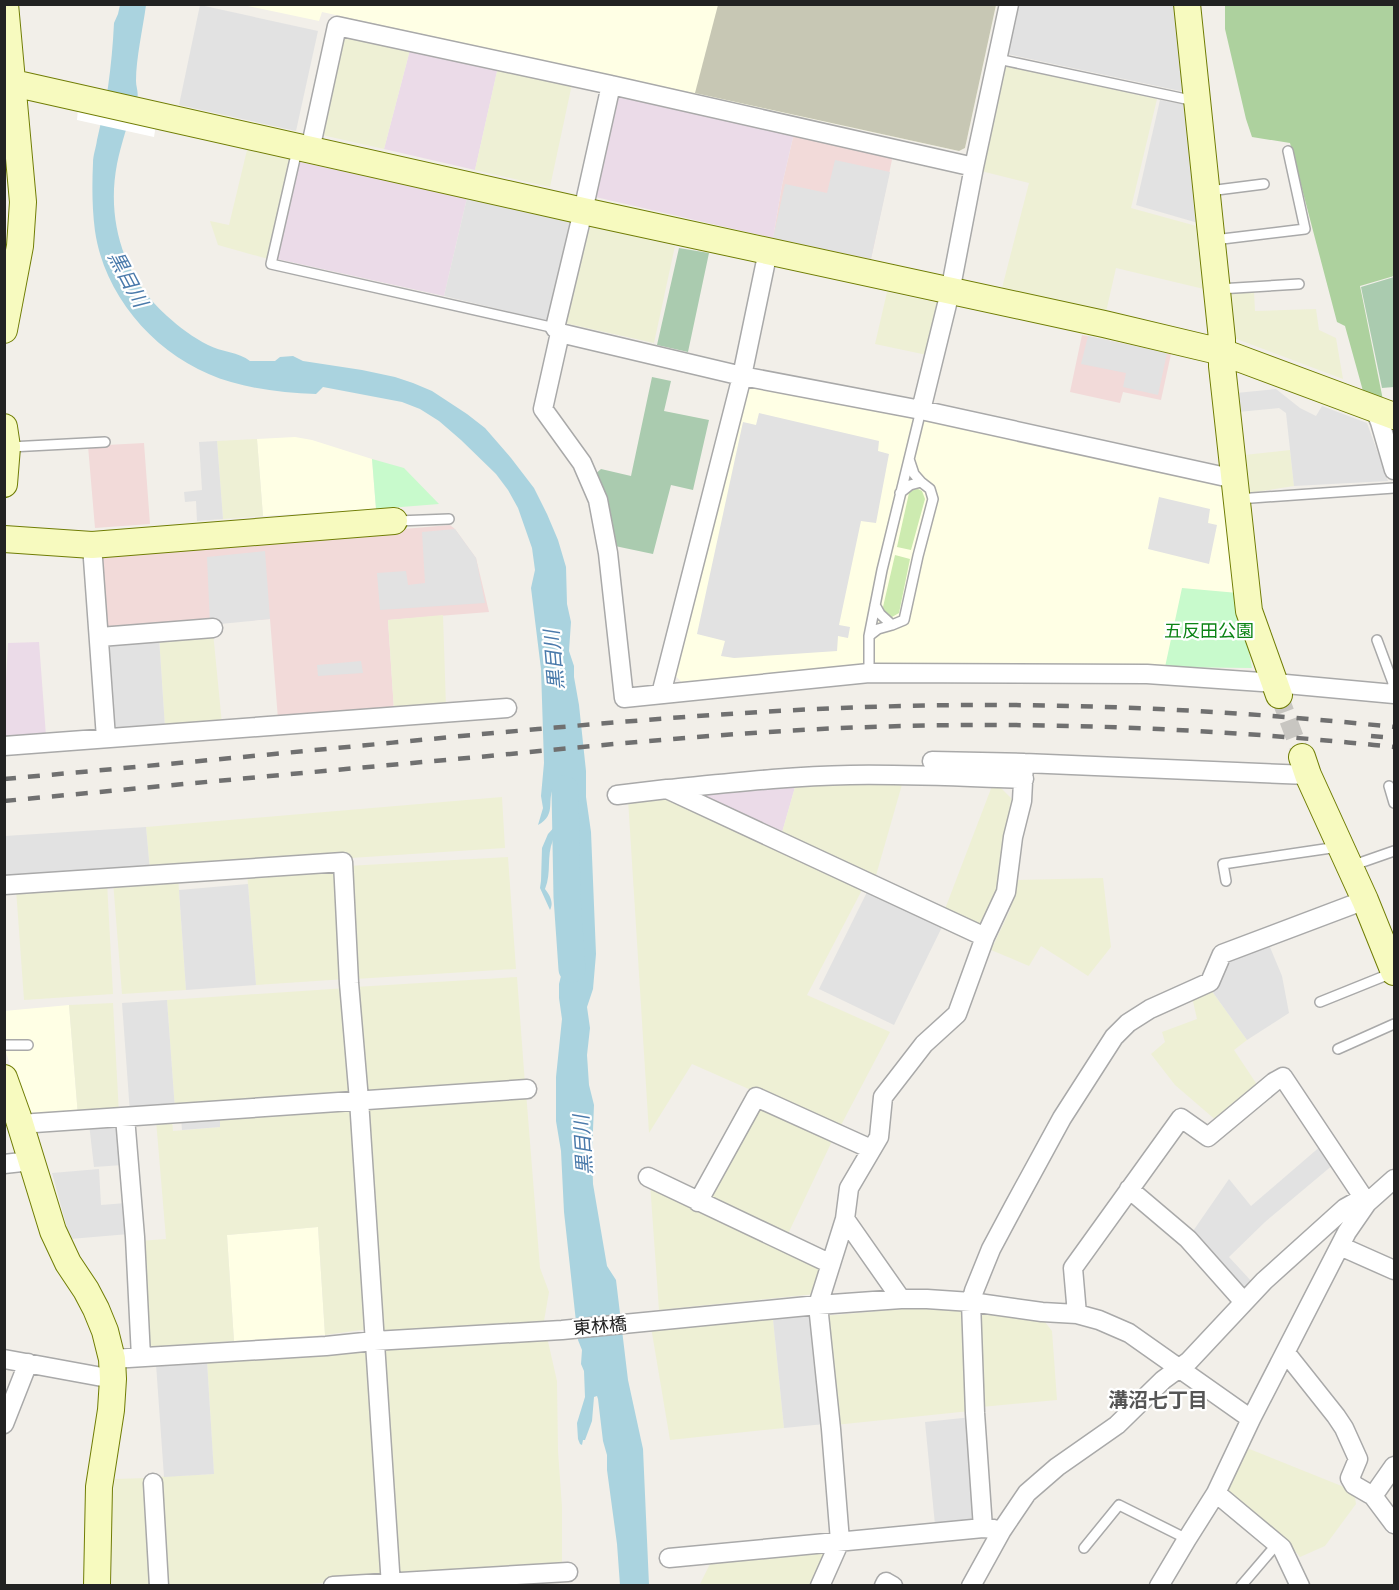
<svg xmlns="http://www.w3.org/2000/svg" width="1399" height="1590" viewBox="0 0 1399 1590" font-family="Overpass,'Noto Sans JP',sans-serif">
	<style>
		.commercial { fill: #f2dad9 }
		.industrial { fill: #ebdbe8 }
		.education { fill: #ffffe5 }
		.construction { fill: #c7c7b4 }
		.farmland { fill: #eef0d5 }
		.grass { fill: #cdebb0 }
		.forest { fill: #add19e }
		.cemetery { fill: #aacbaf }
		.park { fill: #c8facc }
		.parking { fill: #e2e2e2 }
		.water { fill: #aad3df }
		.pier { fill: #fff }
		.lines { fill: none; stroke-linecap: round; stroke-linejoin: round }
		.river { stroke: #aad3df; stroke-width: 27 }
		.street-tunnel { stroke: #c8c6c1; stroke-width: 18; stroke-dasharray: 18 9; stroke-linecap: butt }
		.lane-casing { stroke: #a9a9a9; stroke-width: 12 }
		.street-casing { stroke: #a9a9a9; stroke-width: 21 }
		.secondary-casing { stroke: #707d05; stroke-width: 28 }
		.lane { stroke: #fff; stroke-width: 9 }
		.street { stroke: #fff; stroke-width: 18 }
		.secondary { stroke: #f7fabf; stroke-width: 26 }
		.rail { stroke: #707070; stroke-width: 4.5; stroke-dasharray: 12 12; stroke-linecap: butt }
		.labels { text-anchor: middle; stroke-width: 4.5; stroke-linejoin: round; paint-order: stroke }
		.park-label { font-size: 18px; fill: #0c8416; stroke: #fff }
		.street-label { font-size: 18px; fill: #222; stroke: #fff }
		.water-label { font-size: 20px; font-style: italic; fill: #4a7aab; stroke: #fff }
		.neighbourhood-label { font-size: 20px; font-weight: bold; fill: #555; stroke: #fff }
	</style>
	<rect width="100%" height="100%" fill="#f2efe9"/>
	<path class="commercial" d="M794 133 893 155 871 259 773 238 782 185Z
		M1082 335 1171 354 1161 400 1123 392 1120 403 1070 392Z
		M144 443 150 524 95 528 88 446Z
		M450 525 455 529 476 558 489 612 388 620 394 710 278 719 270 619 103 631 100 552 265 541Z"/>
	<path class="industrial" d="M411 46 498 67 475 170 384 149Z
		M614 93 794 133 782 185 773 238 591 196Z
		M300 162 467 198 444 296 277 259Z
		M39 642 46 736 5 738V697L8 643Z
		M795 787 781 836 693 797 696 791Z"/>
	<path class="education" d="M243 5H996L965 148 959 151 322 12 319 21Z
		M755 383 1215 481 1227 494 1238 593 1165 667 685 686 672 672 742 393Z
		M295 437 312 440 372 459 376 509 263 516 257 439Z
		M69 1005 78 1116 27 1119 5 1049 4 1011Z
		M318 1227 325 1335 234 1341 227 1235Z"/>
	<path class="construction" d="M718 5H996L965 148 959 151 695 93Z"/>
	<path class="farmland" d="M349 34 411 46 384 149 322 135 344 38Z
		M1005 65 1157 99 1131 208 1200 227 1208 290 1116 268 1106 312 1002 288 1029 183 981 171Z
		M498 67 572 84 550 187 475 170Z
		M247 150 289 159 268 259 218 245 210 221 229 225Z
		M587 225 675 246 654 343 564 323Z
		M1254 291 1255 311 1316 309 1319 330 1336 338 1343 379 1234 338 1227 293Z
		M887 292 939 303 927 355 875 344Z
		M257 439 263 516 223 519 217 441Z
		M1290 450 1294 486 1249 493 1244 455Z
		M443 615 446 707 394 710 388 620Z
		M213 632 222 724 165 728 159 637Z
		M903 781 875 879 781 836 795 787Z
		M998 785 1012 799 994 903 983 928 945 909 992 786Z
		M502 797 505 848 150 871 146 827Z
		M664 797 861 885 862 890 807 995 890 1032 839 1129 692 1064 649 1133 628 799Z
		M508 857 516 969 355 979 347 866Z
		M339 866 346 979 256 985 247 872Z
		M178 876 186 990 122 994 113 881Z
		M1103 878 1111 947 1088 976 1041 946 1029 966 991 950 1010 910 1016 880Z
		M107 882 113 994 24 1000 16 889Z
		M517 977 525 1084 363 1095 355 987Z
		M1209 987 1247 1040 1234 1050 1260 1089 1218 1122 1175 1085 1151 1054 1165 1042 1162 1032 1197 1019 1192 997Z
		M347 988 354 1097 175 1110 167 1000Z
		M113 1003 119 1114 78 1116 69 1005Z
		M526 1092 540 1268 549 1292 544 1321 378 1331 363 1104Z
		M757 1102 834 1137 786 1238 707 1201Z
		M356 1104 369 1329 325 1335 318 1227 227 1235 234 1341 148 1347 139 1241 166 1239 156 1120 172 1118 173 1131 220 1127V1114Z
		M650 1183 825 1265 816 1294 659 1310Z
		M912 1308 965 1310 970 1411 835 1425 823 1316Z
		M974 1310 1045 1322 1052 1331 1057 1400 981 1407Z
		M773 1319 784 1428 670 1440 651 1327Z
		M547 1337 557 1381 558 1451 562 1507V1566L397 1577 383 1346Z
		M371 1349 387 1578 283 1586 163 1585 155 1477 214 1474 207 1361Z
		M1247 1448 1354 1491 1356 1504 1325 1546 1300 1557 1288 1543 1231 1500 1227 1487Z
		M147 1478 153 1585 112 1586V1505L115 1479Z
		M831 1547 813 1585 699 1586 713 1558Z"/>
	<path class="grass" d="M918 489 922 491 925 499 911 550 897 547 909 493 912 490Z
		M895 555 910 559 899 613 892 617 885 614 883 607Z"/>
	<path class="forest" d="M1225 5H1394V276L1360 286 1383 400 1363 391 1345 326 1337 322 1290 143 1252 137 1246 119 1225 29Z"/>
	<path class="cemetery" d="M679 248 709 253 688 352 657 345Z
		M1394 277V387L1382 388 1361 287Z
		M652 377 671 381 664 411 709 420 693 490 671 485 653 554 615 546 594 475 601 469 631 476Z"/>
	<path class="park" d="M372 459 404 468 439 504 376 509Z
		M1182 588 1238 593 1252 668 1165 667Z"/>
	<path class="parking" d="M200 5 318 31 296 131 179 105Z
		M1019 5H1177L1185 92 1007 54Z
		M1160 100 1187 105 1198 223 1136 205Z
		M835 160 890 172 871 259 773 238 785 184 827 193Z
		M467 198 572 221 549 321 444 296Z
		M1088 336 1167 353 1158 395 1123 387 1126 373 1081 364Z
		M1276 389 1300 408 1316 416 1322 406 1367 423 1388 481 1294 486 1286 413 1279 408 1238 412 1236 393Z
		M759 413 879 441 878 451 889 454 876 523 861 521 839 625 850 627 848 638 838 636 837 651 734 658 721 656 725 641 697 634 743 422 756 425Z
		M217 441 223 519 197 521 196 501 185 502 184 492 202 490 199 442Z
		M1159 497 1210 509 1208 523 1217 525 1209 564 1148 549Z
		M455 529 476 558 485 603 380 610 377 573 406 571 408 585 425 583 422 532Z
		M265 551 270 619 210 625 207 557Z
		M159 637 165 728 109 732 102 642Z
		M361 661 363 673 318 676 317 665Z
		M146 827 150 871 5 881V836Z
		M248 884 256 985 186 990 179 890Z
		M869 888 943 925 894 1025 819 989Z
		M1267 940 1282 976 1289 1013 1247 1040 1209 987 1225 961Z
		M167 1000 175 1110 130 1113 122 1003Z
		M220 1114V1127L182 1130 181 1118Z
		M121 1122 123 1165 94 1167 89 1124Z
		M1322 1145 1334 1164 1265 1222 1229 1257 1254 1284 1249 1290H1240L1191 1234 1229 1179 1251 1206Z
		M99 1169 101 1205 126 1203 129 1234 70 1239 52 1173Z
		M815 1314 825 1424 784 1428 773 1319Z
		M207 1361 214 1474 164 1477 156 1364Z
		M972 1417 977 1520 935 1525 925 1422Z"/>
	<path class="water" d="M120 5H146C143 28 136 58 136 81 136 87 139 93 137 99 135 111 129 122 125 133 122 143 119 154 117 164 106 221 124 278 167 316 179 327 194 338 208 345 221 352 239 352 250 361H275L280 357 293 356 303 361 362 370 395 377 413 383 432 391 467 414 485 428 511 458 534 488 547 514 558 540 566 567 567 604 571 622 569 651 574 666V677L579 705 586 771V797L591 832 596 954 593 989 587 1007 590 1028 587 1055 589 1085 594 1105 592 1154 593 1184 607 1266 616 1280 628 1380 643 1449 649 1585H620L617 1544 607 1470V1455L603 1441 598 1399 597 1396 594 1397 592 1421 585 1440H583L582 1445 580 1444 578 1439 577 1423 585 1397 584 1371 581 1364 582 1350 578 1340 564 1212 561 1151 556 1121V1077L562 1019 559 998V984L564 964 562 938 564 934 572 931 577 927V918L574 906 575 872 570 848 568 826 566 824 561 841 559 842 553 840C546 857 552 872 545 889 550 895 554 903 550 910L540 888 541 881 542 848 548 834 557 824 559 814 557 805 561 793 555 785C545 800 558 814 538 825L543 808 541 796 544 763 541 669 531 588 535 570 532 548 518 508 508 490 496 474 461 440 439 421 420 409 402 402 323 387 316 394C287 393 259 390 231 382 163 363 105 301 95 231 92 208 92 185 93 163 93 155 96 148 97 140 101 122 105 105 108 87 111 66 113 44 114 23L118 14Z"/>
	<path class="pier" d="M80 87 159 105 154 137 77 120Z"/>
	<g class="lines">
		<path class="river" d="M565 789 567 897 572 969"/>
		<path class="street-tunnel" d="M1279 695 1302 757"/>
		<g class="lane-casing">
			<path id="lane" d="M998 59 1195 101
				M297 150 271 264 555 328
				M1209 191 1264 184
				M1214 240 1305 229 1288 151
				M1219 289 1299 284
				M10 447 105 442
				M909 459 914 474 921 482
				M1238 499 1394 488
				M397 521 449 519
				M875 605 880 614 892 625 904 620 918 556 933 499 930 489 921 482 910 485 900 493
				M869 636 878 629 892 625
				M1377 640 1393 683 1391 694
				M869 673V636L882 570 921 410
				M1389 786 1394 803
				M1351 866 1394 851
				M1226 881 1223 864 1338 847
				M1320 1002 1392 973
				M4 1045H28
				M1338 1049 1394 1024
				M1084 1548 1119 1505 1187 1539
				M1241 1586 1277 1544"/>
		</g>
		<g class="street-casing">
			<path id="street" d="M611 85 583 211 555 328 560 333 742 376 921 410 1235 479
				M310 150 337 26 611 85 974 167
				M560 333 543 409 582 463 598 500 608 553 624 698 869 673 1147 674 1275 683 1394 694
				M1374 408 1380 422 1394 470
				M921 410 950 292 974 167 1009 4
				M92 545 106 738
				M100 637 213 628
				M661 694 742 376 768 251
				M4 746 507 708
				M932 761 1024 763 1308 775
				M668 789C729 783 790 776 850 775 908 774 966 777 1024 779
				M617 795 667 789 985 937
				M4 885 343 862 349 983 359 1100 391 1586
				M125 1117 135 1237 141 1357
				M20 1124 527 1089
				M4 1164 31 1161
				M648 1177 831 1264
				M1129 1189 1188 1239 1244 1302
				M698 1202 756 1097 871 1149
				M845 1219 901 1299
				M1340 1246 1394 1270
				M1077 1314 1073 1268 1181 1118 1208 1137 1274 1082 1283 1077 1367 1203
				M1286 1353 1336 1416 1344 1428 1358 1459 1350 1478 1354 1485 1373 1496 1394 1524
				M4 1359 113 1379
				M112 1359 326 1346 374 1341 562 1330 818 1305 901 1299H927L971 1302 1042 1312 1077 1314 1099 1320 1129 1333 1251 1419
				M4 1424 28 1363
				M153 1483 159 1586
				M1216 1493 1282 1548 1300 1586
				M1373 1496 1394 1466
				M983 1528 975 1413 971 1302 974 1291 991 1249 1014 1206 1062 1118 1114 1037 1128 1023 1150 1009 1210 982 1222 954 1365 900
				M669 1558 983 1528 994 1529
				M333 1586 568 1572
				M820 1586 840 1541 831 1429 818 1305 845 1219 849 1188 879 1137 883 1097 924 1044 957 1014 985 937 1006 892 1013 837 1022 801 1024 763
				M884 1586 886 1582 893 1586
				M971 1586 1002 1530 1027 1493 1057 1467 1117 1425 1163 1380 1189 1361 1264 1281 1345 1208 1354 1203H1367
				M1159 1586 1187 1539 1216 1493 1251 1419 1347 1232 1367 1203 1394 1179"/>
		</g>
		<g class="secondary-casing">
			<path id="secondary" d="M1187 4 1222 339V366L1249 611 1279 695
				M4 81 583 211 1104 324 1222 352 1394 416
				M4 330 20 246 23 202 5 4
				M4 427 7 447 4 484
				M4 539 92 545 394 521
				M1302 757 1308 775 1365 900 1394 972
				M4 1078 18 1117 53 1231 68 1263 86 1290 96 1309 105 1331 112 1359 113 1379 111 1410 99 1487 97 1586"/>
		</g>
		<use href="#lane" class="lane"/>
		<use href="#street" class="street"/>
		<use href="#secondary" class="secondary"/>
		<path class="rail" d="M1371 736 1394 738
			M4 779C160 765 316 750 472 735 616 722 760 709 905 706 1068 702 1232 710 1394 727
			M4 801C163 786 321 771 479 757 621 743 763 729 905 726 1069 722 1232 730 1394 747"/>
	</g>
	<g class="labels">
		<g class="park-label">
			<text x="1209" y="637">五反田公園</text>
		</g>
		<g class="street-label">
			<text transform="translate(600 1326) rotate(-5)" y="6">東林橋</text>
		</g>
		<g class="water-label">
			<text transform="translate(128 279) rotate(62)" y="7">黒目川</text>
			<text transform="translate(554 660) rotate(-95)" y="7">黒目川</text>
			<text transform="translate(583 1145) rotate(-94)" y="7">黒目川</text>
		</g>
		<g class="neighbourhood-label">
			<text x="1158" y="1407">溝沼七丁目</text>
		</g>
	</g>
	<rect width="1399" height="1590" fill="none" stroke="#222222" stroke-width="12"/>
</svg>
